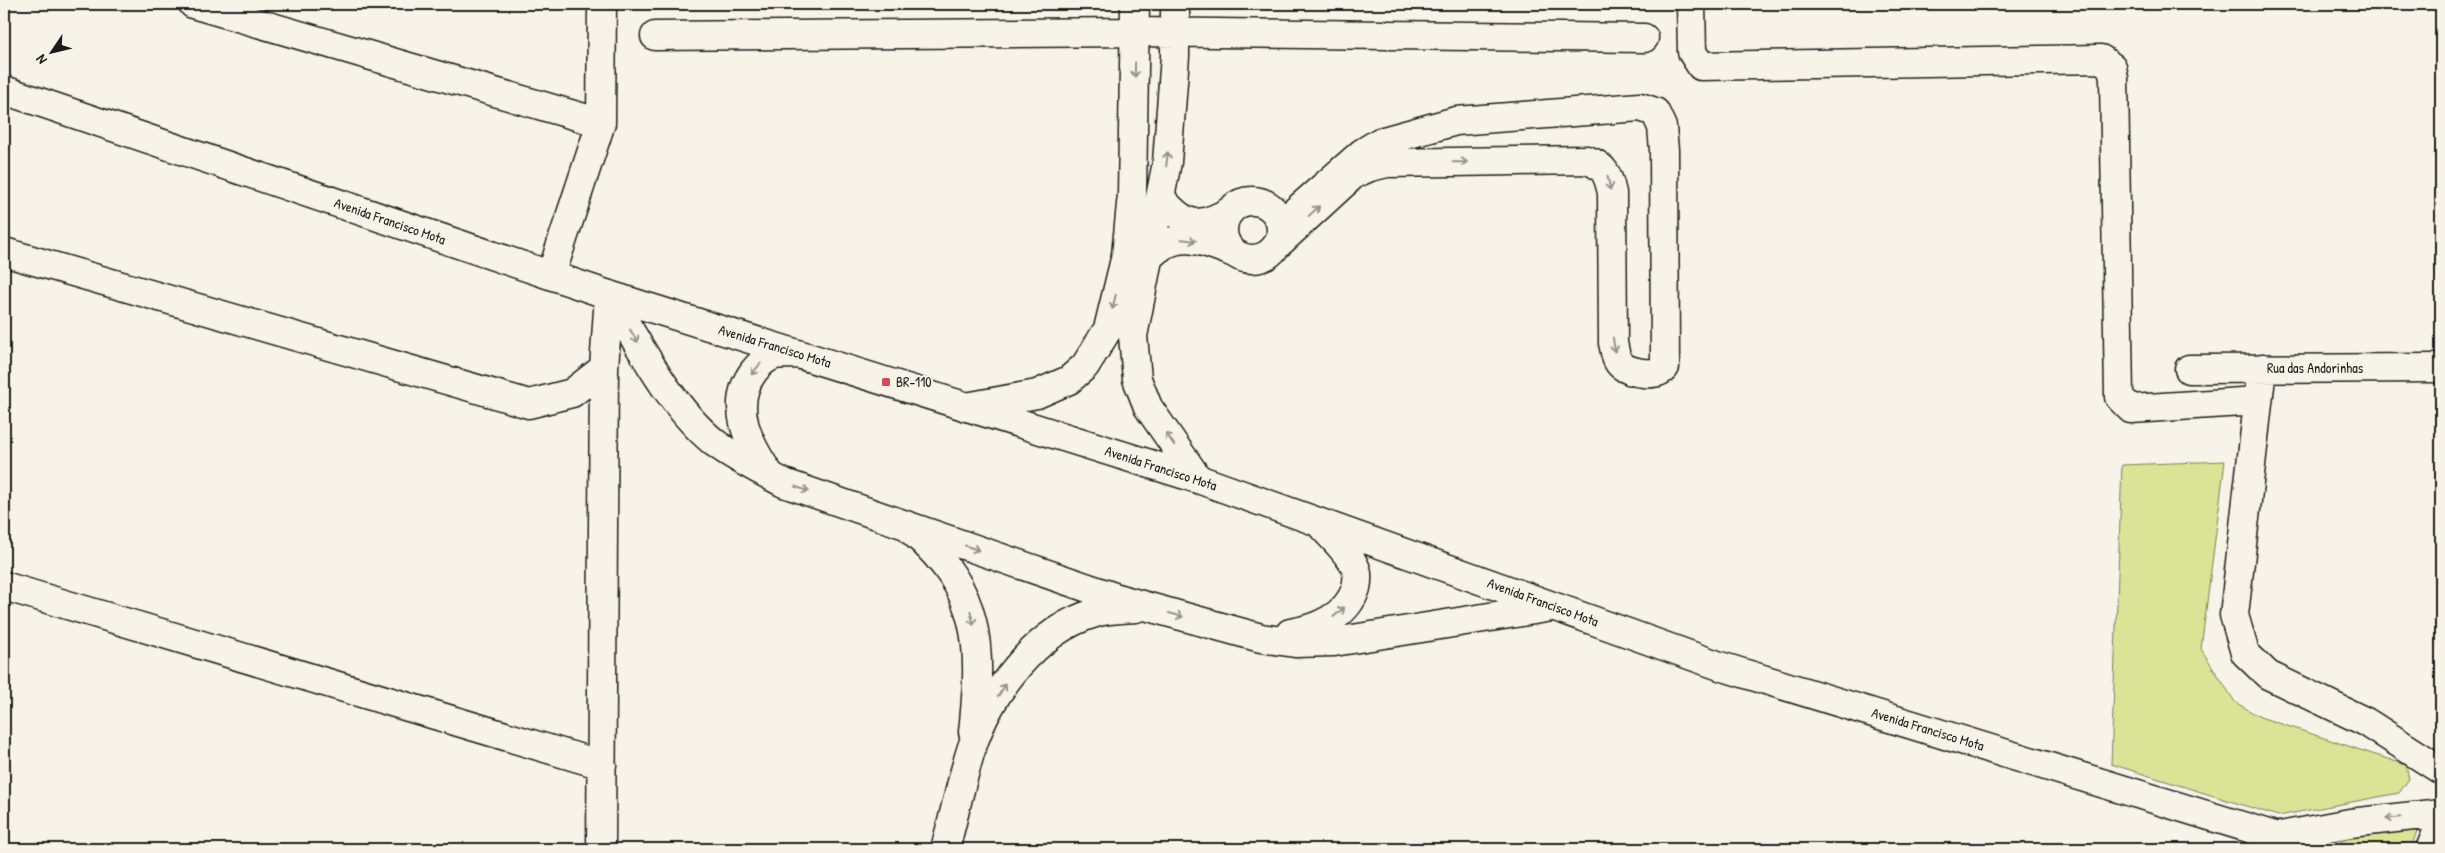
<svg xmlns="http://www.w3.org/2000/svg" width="2445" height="853" viewBox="0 0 2445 853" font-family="'Patrick Hand',sans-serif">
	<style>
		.green { fill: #d9e497; stroke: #7a805a }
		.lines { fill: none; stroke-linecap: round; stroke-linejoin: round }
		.minor-casing { stroke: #1c1c1c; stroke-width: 31 }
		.major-casing { stroke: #1c1c1c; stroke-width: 31 }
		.minor { stroke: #f7f3e8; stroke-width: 28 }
		.major { stroke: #f7f3e8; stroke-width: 28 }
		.oneway { stroke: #94928c }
		.poi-dot { fill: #d1495b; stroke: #f7f3e8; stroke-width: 2 }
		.labels { text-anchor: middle; stroke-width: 4; stroke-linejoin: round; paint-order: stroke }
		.street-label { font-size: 14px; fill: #1c1c1c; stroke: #f7f3e8 }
		.poi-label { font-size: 14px; fill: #1c1c1c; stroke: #f7f3e8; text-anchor: start }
	</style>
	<rect width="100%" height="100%" fill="#f7f3e8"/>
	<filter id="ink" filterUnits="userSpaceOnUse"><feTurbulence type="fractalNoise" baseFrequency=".02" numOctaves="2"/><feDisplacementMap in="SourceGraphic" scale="10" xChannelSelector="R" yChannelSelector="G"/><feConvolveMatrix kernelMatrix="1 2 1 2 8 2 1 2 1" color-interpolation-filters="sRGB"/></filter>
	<g filter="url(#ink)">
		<path class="green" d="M2225 461 2201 649 2235 702 2260 717 2406 765 2409 779 2399 793 2278 816 2111 764 2122 465Z
			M2422 815 2411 849H2362L2330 837Z"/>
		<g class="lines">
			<g class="minor-casing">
				<path id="minor" d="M193 4 601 123
					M1175 4V56L1167 162 1133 336 1137 379 1148 407 1198 479
					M1691 4 1692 52 1701 66 2101 59 2112 67 2114 78 2119 397 2131 409 2258 401
					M655 36 1136 32 1644 38
					M1160 197C1184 225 1196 231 1230 211
					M1223 230a29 29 0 1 1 58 0a29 29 0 1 1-58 0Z
					M1278 244 1354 174 1370 167 1387 163 1587 160C1605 166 1608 175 1612 193L1613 343C1615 350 1615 360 1621 365 1632 374 1657 377 1665 367L1664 150 1662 127 1655 112 1640 107 1456 121 1380 142 1362 153 1281 224
					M4 252 529 404 572 393 604 368
					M1148 258C1175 228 1201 240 1234 253
					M551 275 601 123 602 4
					M2262 368 2234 615 2245 653 2268 675 2366 722 2441 770
					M2189 369 2441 368
					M966 407 1037 394 1069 380 1085 366 1108 329 1126 255 1132 194 1135 4
					M4 586 602 765
					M2280 836 2350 823 2441 813
					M601 849 604 368 609 295
					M2430 849 2441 823"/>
			</g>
			<g class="major-casing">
				<path id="major" d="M4 90 609 295 1198 479 1720 666 2317 849
					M609 295C638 343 671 408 715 443 737 459 761 471 784 483L1120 599 1261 638 1295 643 1334 642 1552 607
					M770 475C749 445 728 405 754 371 760 364 765 358 775 355 782 354 791 354 798 354
					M912 531C982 592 982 645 973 732
					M1290 633C1316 629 1347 617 1356 588 1357 583 1358 574 1356 569 1349 552 1332 538 1320 524
					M945 849C954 816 961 782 971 750 989 693 1036 630 1095 613 1107 609 1123 609 1136 608"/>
			</g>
			<use href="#minor" class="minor"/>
			<use href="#major" class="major"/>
		</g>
		<defs><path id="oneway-shaft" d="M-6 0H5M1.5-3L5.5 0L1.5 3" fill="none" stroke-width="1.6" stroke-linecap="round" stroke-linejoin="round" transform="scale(1.25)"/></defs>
		<g class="oneway">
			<use href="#oneway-shaft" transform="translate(1135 70) rotate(91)"/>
			<use href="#oneway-shaft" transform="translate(1167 159) rotate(-84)"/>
			<use href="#oneway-shaft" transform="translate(1460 162) rotate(-1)"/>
			<use href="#oneway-shaft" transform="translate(1609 183) rotate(77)"/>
			<use href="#oneway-shaft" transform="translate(1314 211) rotate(-43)"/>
			<use href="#oneway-shaft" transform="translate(1189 240) rotate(6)"/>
			<use href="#oneway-shaft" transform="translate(1114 302) rotate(104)"/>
			<use href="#oneway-shaft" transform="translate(634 336) rotate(58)"/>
			<use href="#oneway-shaft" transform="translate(1614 345) rotate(82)"/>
			<use href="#oneway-shaft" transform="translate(756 369) rotate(129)"/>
			<use href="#oneway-shaft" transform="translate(1170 439) rotate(-125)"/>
			<use href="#oneway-shaft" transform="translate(802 489) rotate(19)"/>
			<use href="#oneway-shaft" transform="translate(972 548) rotate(19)"/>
			<use href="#oneway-shaft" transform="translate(1339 612) rotate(-41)"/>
			<use href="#oneway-shaft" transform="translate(1176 615) rotate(15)"/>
			<use href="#oneway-shaft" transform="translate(972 618) rotate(77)"/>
			<use href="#oneway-shaft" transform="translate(1002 690) rotate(-58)"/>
			<use href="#oneway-shaft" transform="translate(2393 818) rotate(174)"/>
		</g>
	</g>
	<rect class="poi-dot" x="881" y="377" width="10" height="10" rx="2.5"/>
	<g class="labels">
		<g class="street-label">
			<text transform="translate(390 221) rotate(19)" y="5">Avenida Francisco Mota</text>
			<text transform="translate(775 346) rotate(17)" y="5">Avenida Francisco Mota</text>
			<text x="2315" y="373">Rua das Andorinhas</text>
			<text transform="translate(1161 468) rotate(18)" y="5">Avenida Francisco Mota</text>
			<text transform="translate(1543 602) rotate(20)" y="5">Avenida Francisco Mota</text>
			<text transform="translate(1928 729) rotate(17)" y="5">Avenida Francisco Mota</text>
		</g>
		<g class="poi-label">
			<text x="896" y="387">BR-110</text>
		</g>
	</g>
	<rect width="2445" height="853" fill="none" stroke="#f7f3e8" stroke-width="20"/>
	<rect x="10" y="10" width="2425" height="833" fill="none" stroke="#1c1c1c" stroke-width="2" filter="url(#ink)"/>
	<g transform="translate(52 52) rotate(235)" stroke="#f7f3e8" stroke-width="4" paint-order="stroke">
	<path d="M0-4L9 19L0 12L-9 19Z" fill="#1c1c1c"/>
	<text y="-8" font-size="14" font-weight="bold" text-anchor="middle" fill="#1c1c1c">N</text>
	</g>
</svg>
